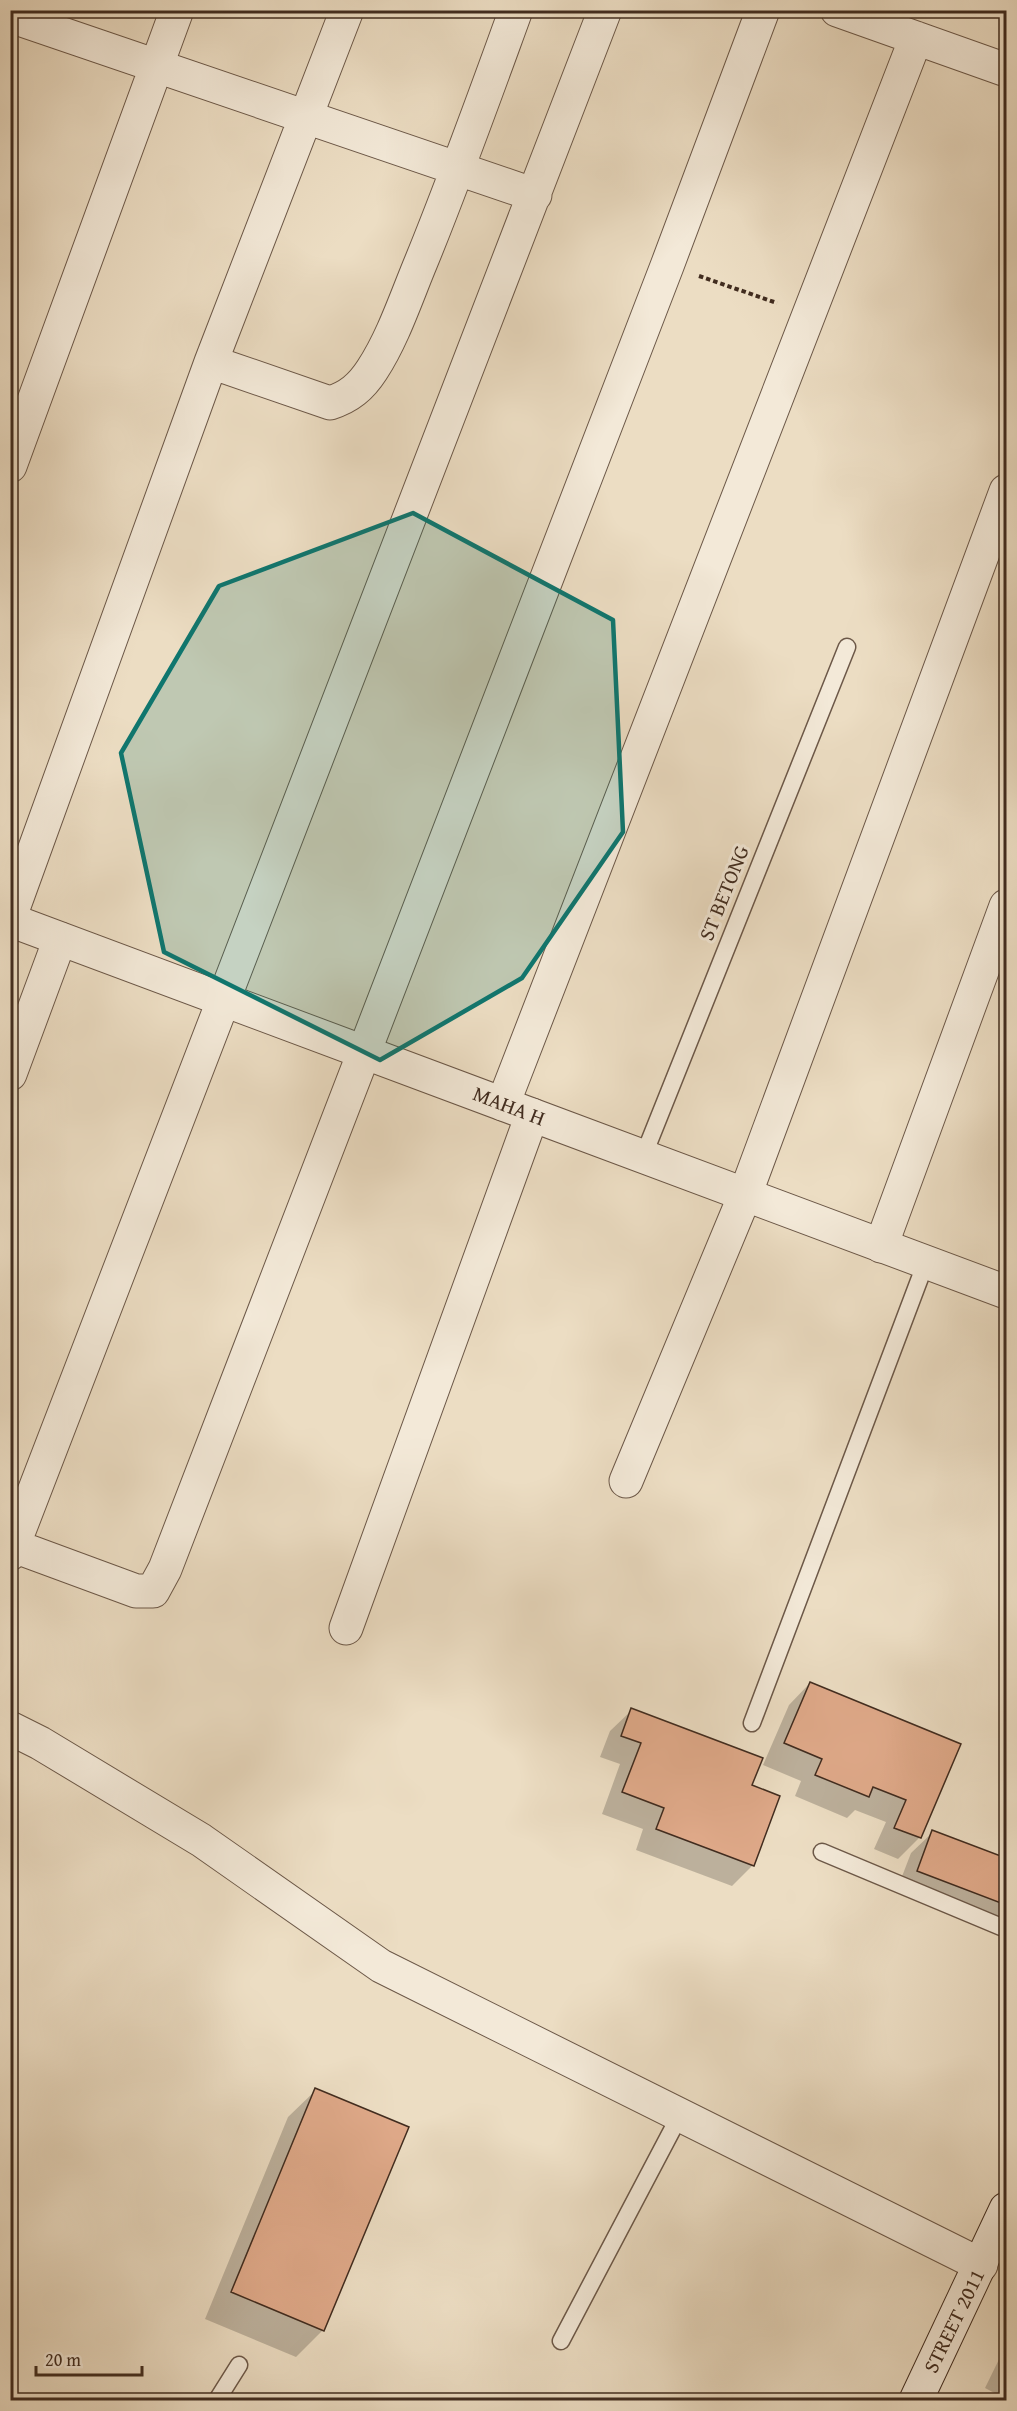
<svg xmlns="http://www.w3.org/2000/svg" width="1017" height="2411" viewBox="0 0 1017 2411" font-family="'Gentium Book Plus',serif">
	<style>
		.shadow { fill: #0003 }
		.building { fill: #dfa989; stroke: #412c1f; stroke-width: 1.5 }
		.lines { fill: none; stroke-linecap: round; stroke-linejoin: round }
		.service-casing { stroke: #6c5848; stroke-width: 19 }
		.minor-casing { stroke: #6c5848; stroke-width: 35 }
		.tertiary-casing { stroke: #6c5848; stroke-width: 35 }
		.secondary-casing { stroke: #412c1f; stroke-width: 35 }
		.path { stroke: #412c1f; stroke-width: 4; stroke-dasharray: 4.5 3; stroke-linecap: butt }
		.service { stroke: #f3e9d8; stroke-width: 16 }
		.minor { stroke: #f3e9d8; stroke-width: 33 }
		.tertiary { stroke: #f3e9d8; stroke-width: 33 }
		.secondary { stroke: #f3e9d8; stroke-width: 33 }
		.marked { fill: #0f766e; fill-opacity: 0.2; stroke: #0f766e; stroke-width: 4.5; stroke-linejoin: round }
		.labels { text-anchor: middle; stroke-width: 6; stroke-linejoin: round; paint-order: stroke }
		.street-label { font-size: 21px; fill: #412c1f; stroke: #f3e9d8 }
	</style>
	<rect width="100%" height="100%" fill="#ecddc3"/>
	<filter id="stains"><feTurbulence type="fractalNoise" baseFrequency=".00333" numOctaves="4"/><feColorMatrix values="0 0 0 0 .2 0 0 0 0 .09 0 0 0 0 .02 0 0 0 .5 -.17"/></filter>
	<radialGradient id="worn" r=".72"><stop offset=".6" stop-color="#630" stop-opacity="0"/><stop offset="1" stop-color="#630" stop-opacity=".3"/></radialGradient>
	<path class="shadow" d="M810 1683 959 1744 920 1837 898 1859 874 1849 886 1822 855 1810 847 1818 795 1796 801 1781 763 1765 789 1705Z
		M632 1710 750 1786 753 1865 732 1886 636 1850 643 1829 602 1814 620 1764 600 1757 610 1731Z
		M933 1832 1006 1859V1933L896 1892 911 1853Z
		M316 2090 323 2330 296 2357 205 2319 288 2117Z
		M1006 2345V2399L985 2388Z"/>
	<path class="building" d="M810 1682 961 1744 921 1838 894 1828 906 1800 873 1787 869 1797 815 1775 822 1759 784 1743Z
		M631 1708 763 1758 752 1785 780 1796 754 1866 656 1829 664 1808 622 1792 641 1743 621 1736Z
		M932 1830 1006 1858V1905L917 1871Z
		M315 2088 409 2127 324 2331 231 2292Z"/>
	<g class="lines">
		<g class="service-casing">
			<path id="service" d="M643 1157 847 647
				M752 1723 926 1262
				M822 1852 1006 1929
				M561 2341 680 2115
				M217 2400 239 2365"/>
		</g>
		<g class="minor-casing">
			<path id="minor" d="M837 10 1006 70
				M10 16 535 195
				M211 362 330 403C349 397 361 387 372 370 393 338 406 298 421 262 455 179 485 95 516 10
				M10 466 177 10
				M10 917 211 362 347 10
				M10 1074 60 939
				M503 1104 916 38
				M881 1246 1006 906
				M626 1481 745 1195 1006 491
				M14 1546 136 1591H153L165 1569 667 266 763 10
				M10 1554 605 10
				M346 1628 532 1115
				M10 1728 40 1743 201 1840 381 1966 981 2265"/>
		</g>
		<g class="tertiary-casing">
			<path id="tertiary" d="M10 920 1006 1292"/>
		</g>
		<g class="secondary-casing">
			<path id="secondary" d="M916 2400 1006 2209"/>
		</g>
		<path class="path" d="M699 276 777 303"/>
		<use href="#service" class="service"/>
		<use href="#minor" class="minor"/>
		<use href="#tertiary" class="tertiary"/>
		<use href="#secondary" class="secondary"/>
	</g>
	<path class="marked" d="M413 513 613 620 623 832 522 978 380 1060 164 952 121 753 219 586Z"/>
	<g class="labels">
		<g class="street-label">
			<text transform="translate(724 893) rotate(-68)" y="7">ST BETONG</text>
			<text transform="translate(509 1106) rotate(21)" y="7">MAHA H</text>
			<text transform="translate(954 2321) rotate(-64)" y="7">STREET 2011</text>
		</g>
	</g>
	<rect width="1017" height="2411" fill="none" stroke="#ecddc3" stroke-width="36"/>
	<rect x="12" y="12" width="993" height="2387" fill="none" stroke="#412c1f" stroke-width="3"/>
	<rect x="18" y="18" width="981" height="2375" fill="none" stroke="#412c1f" stroke-width="1.5"/>
	<path d="M36 2366v9h106v-9" fill="none" stroke="#412c1f" stroke-width="3"/>
	<text x="45" y="2366" font-size="18" fill="#412c1f" stroke="#f3e9d8" stroke-width="4.5" paint-order="stroke">20 m</text>
	<rect width="100%" height="100%" filter="url(#stains)"/>
	<rect width="100%" height="100%" fill="url(#worn)"/>
</svg>
